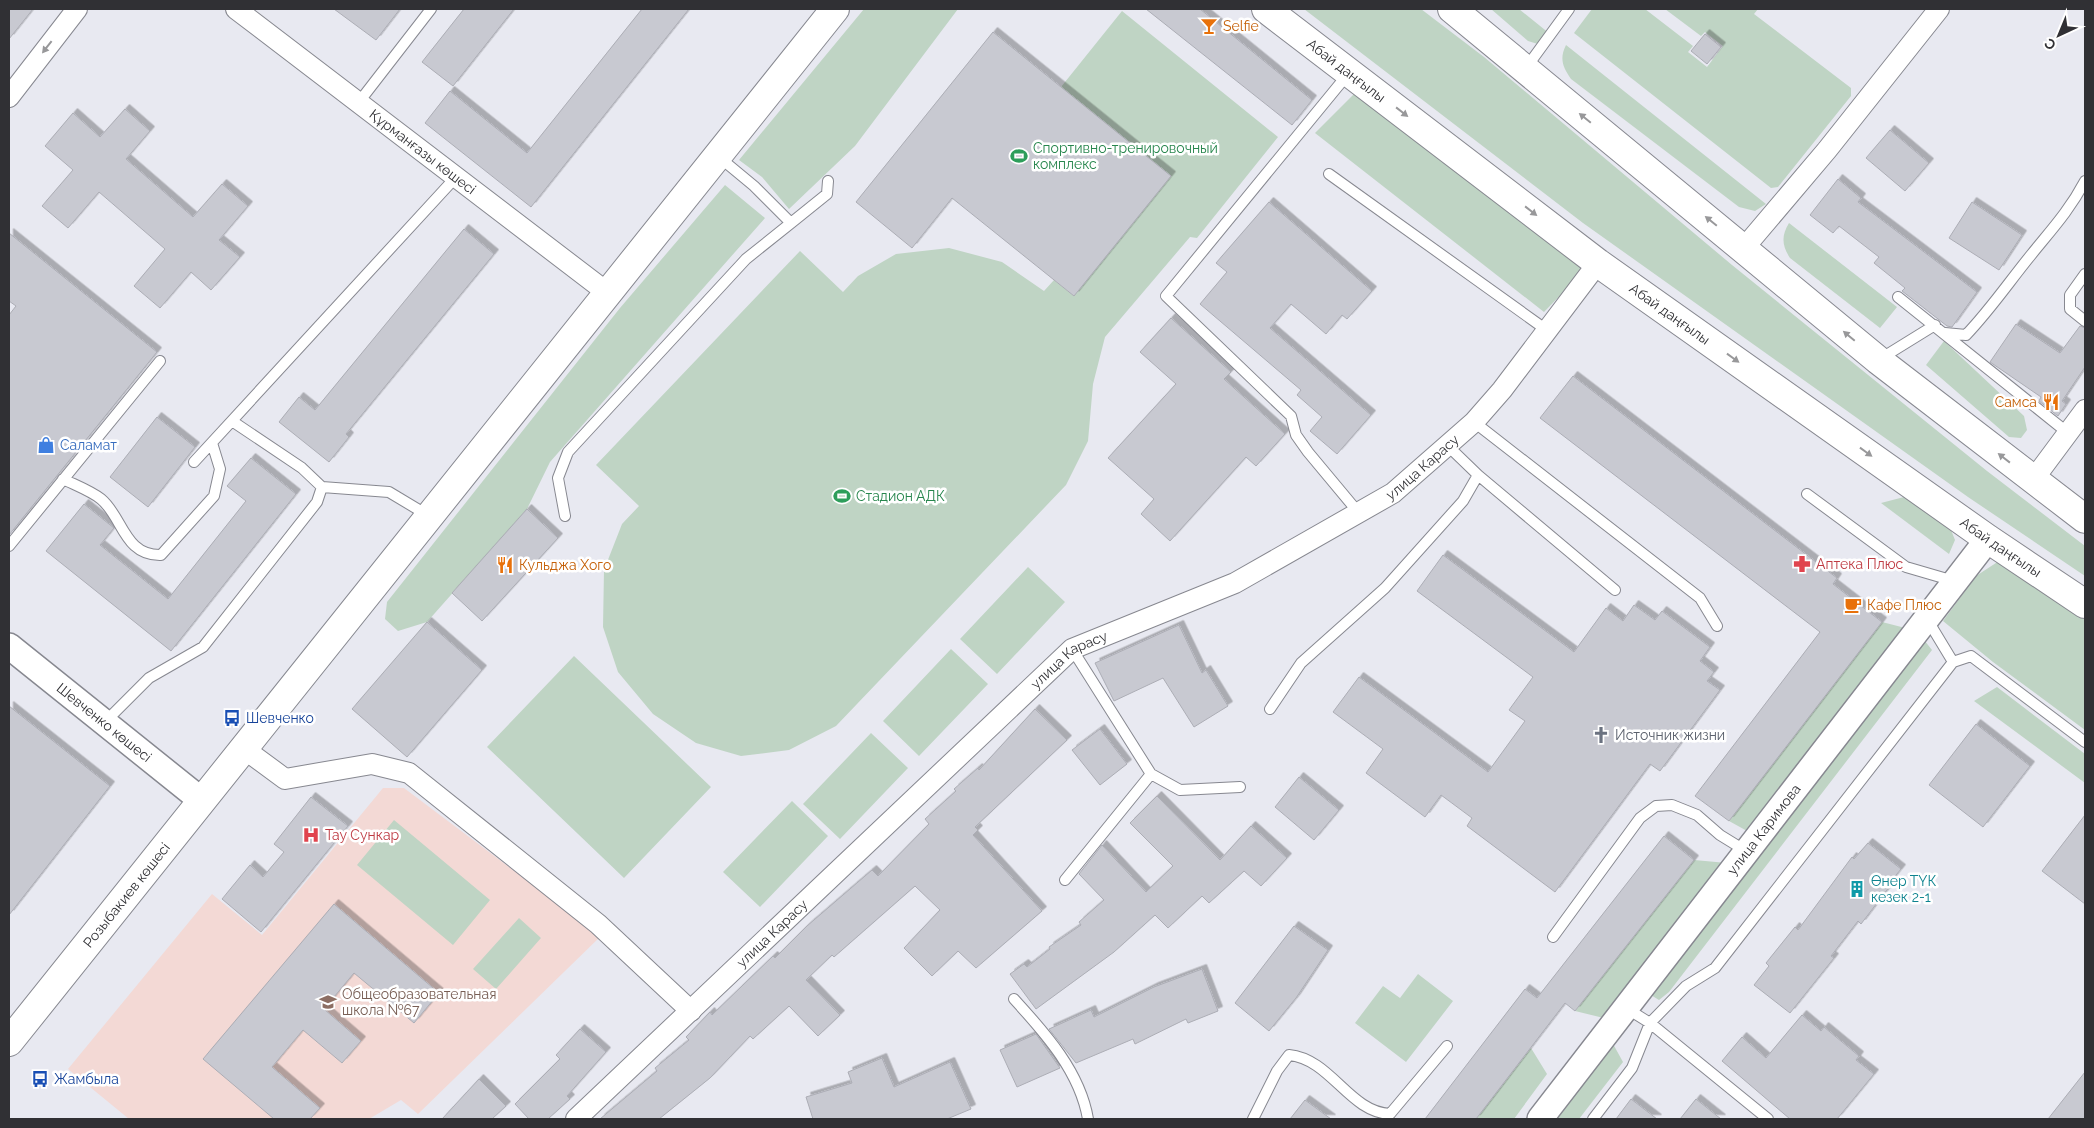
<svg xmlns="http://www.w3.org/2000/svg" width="2094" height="1128" viewBox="0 0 2094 1128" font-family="Raleway,sans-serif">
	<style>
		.education { fill: #f3d9d5 }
		.green { fill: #bfd4c4 }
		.building { fill: #c8c9d1; stroke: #acadb5; filter: url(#shadow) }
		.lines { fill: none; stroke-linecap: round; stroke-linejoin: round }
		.service-casing { stroke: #878890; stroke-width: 12 }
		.minor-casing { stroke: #878890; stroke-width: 22 }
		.tertiary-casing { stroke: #878890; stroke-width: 28 }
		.secondary-casing { stroke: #878890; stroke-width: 30 }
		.service { stroke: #fff; stroke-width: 10 }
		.minor { stroke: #fff; stroke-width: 20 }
		.tertiary { stroke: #fff; stroke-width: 25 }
		.secondary { stroke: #fff; stroke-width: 28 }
		.oneway { fill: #98989a }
		.labels { text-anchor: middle; stroke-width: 5; stroke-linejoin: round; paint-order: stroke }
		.food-label { font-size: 14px; fill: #c56008; stroke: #fff; text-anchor: start }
		.street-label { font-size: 14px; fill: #303034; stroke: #fff }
		.leisure-label { font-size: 14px; fill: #27864d; stroke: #fff; text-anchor: start }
		.shop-label { font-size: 14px; fill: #366cbe; stroke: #fff; text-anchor: start }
		.health-label { font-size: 14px; fill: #be3a42; stroke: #fff; text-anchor: start }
		.transit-label { font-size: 14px; fill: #164399; stroke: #fff; text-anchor: start }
		.worship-label { font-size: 14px; fill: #5b616d; stroke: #fff; text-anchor: start }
		.culture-label { font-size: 14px; fill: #0d838f; stroke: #fff; text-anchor: start }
		.education-label { font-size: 14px; fill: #785e54; stroke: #fff; text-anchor: start }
	</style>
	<defs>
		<filter id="shadow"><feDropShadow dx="4.5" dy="-4.5" stdDeviation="0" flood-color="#0004"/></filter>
	</defs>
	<rect width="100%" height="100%" fill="#e8e9f1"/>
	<path class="education" d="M383 788H404L601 936 418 1114 401 1100 369 1119H129L68 1069 212 894 262 935Z"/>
	<path class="green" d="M864 9H958L855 146 789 209 762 177 739 160Z
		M1304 9H1421L1484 57 1732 265 1987 471 2085 546V576L1968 497 1583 223Z
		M1491 9H1519L1555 38 1541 45 1528 41Z
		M1592 9H1645L1693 46 1688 52 1707 67 1723 46 1705 32 1701 36 1665 9H1758L1754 14 1851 88V96L1778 187 1771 188 1574 33Z
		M1122 11 1278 137 1197 238 1190 237 1105 337 1093 384 1088 441 1066 485 836 726 789 750 741 756 696 743 653 714 618 672 603 627 604 570 622 524 639 506 596 465 800 251 843 292 858 276 896 254 949 248 1002 262 1044 291 1054 280 1074 296 1061 87Z
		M1566 45 1766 204 1755 211 1739 207 1571 79C1563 67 1559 59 1566 45Z
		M1358 90 1585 259 1580 275 1544 312 1315 133Z
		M725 185 765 218 550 462 527 509 427 622 398 631 385 619 387 602 620 308Z
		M1789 223 1897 307 1880 328 1790 258C1782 246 1781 236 1789 223Z
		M1944 341 2024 416 2027 430 2021 438 2009 437 1926 365Z
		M1904 497 1951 530 1955 540 1949 554 1881 503Z
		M1999 561 2085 620V730L1993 662 1943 621 1976 576Z
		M1028 567 1065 602 997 674 960 639Z
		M1882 622 1917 631 1932 650 1669 992 1659 1000 1641 989 1616 1021 1575 1011 1694 860 1738 864 1758 837 1729 821Z
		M951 649 988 684 919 756 883 721Z
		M574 656 711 787 624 878 487 747Z
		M1997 687 2085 754V783L1974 701Z
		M871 733 908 768 840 839 803 804Z
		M792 801 828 836 760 907 723 872Z
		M394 820 490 900 453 945 357 865Z
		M519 918 541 938 496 989 473 969Z
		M1418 974 1453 1001 1406 1062 1355 1023 1383 986 1400 998Z
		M1607 1033 1623 1062 1579 1119H1540Z
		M1531 1048 1547 1074 1514 1119H1476Z"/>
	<path class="building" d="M9 9H33L9 39Z
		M334 9H400L376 40Z
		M464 9H514L453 86 422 62Z
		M642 9H689L531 207 425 123 450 91 527 153Z
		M1146 9H1200L1312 100 1292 125Z
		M993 32 1171 176 1074 296 952 198 912 248 856 202Z
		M1705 34 1721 47 1707 64 1691 51Z
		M125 109 150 131 126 159 193 217 222 184 248 206 219 240 240 257 211 290 191 272 160 308 134 286 165 249 99 192 68 228 42 206 73 170 45 146 73 113 100 137Z
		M1890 130 1929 163 1905 191 1866 158Z
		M1838 179 1861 198 1858 202 1977 292 1952 327 1947 326 1902 291 1905 288 1874 263 1879 257 1839 226 1833 233 1810 215Z
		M1269 202 1372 291 1347 319 1342 315 1326 334 1291 304 1270 328 1371 415 1337 454 1310 431 1322 417 1297 395 1301 390 1200 304 1227 272 1216 263Z
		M1972 202 2022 235 1999 270 1949 238Z
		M464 229 494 254 346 434 349 437 329 462 279 422 299 397 315 410Z
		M9 233 157 352 9 535V315L16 306 9 301Z
		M1171 318 1231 372 1224 379 1285 434 1256 466 1246 457 1170 541 1141 514 1154 499 1108 458 1176 384 1140 352Z
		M2016 324 2060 353 2080 326 2085 328V367L2062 401 2066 404 2058 416 2039 401 2041 397 1990 362Z
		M1573 376 1837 578 1833 584 1882 622 1729 821 1695 796 1820 632 1540 418Z
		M157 417 195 447 148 507 110 477Z
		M251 458 296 494 171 651 46 551 84 504 114 528 100 545 168 599 246 501 227 486Z
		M527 509 558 538 482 621 452 593Z
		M1443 555 1574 652 1606 608 1623 621 1634 605 1655 620 1662 611 1710 647 1700 661 1714 672 1707 681 1720 690 1660 771 1650 764 1555 892 1467 826 1472 818 1441 795 1425 817 1366 773 1383 749 1333 712 1359 677 1488 772 1525 721 1509 710 1533 677 1417 591Z
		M427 622 482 670 407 757 352 709Z
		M1179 625 1202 673 1206 670 1228 706 1194 727 1163 678 1114 701 1095 663Z
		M9 706 110 786 9 915Z
		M1035 709 1067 740 975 827 978 830 973 835 1042 911 976 968 958 951 932 976 904 948 940 910 915 886 834 957 832 955 806 980 840 1015 818 1036 789 1006 753 1039 750 1036 710 1078 659 1119H600L657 1071 655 1068 689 1040 686 1037 710 1012 712 1015 773 956 775 958 807 926 872 870 878 876 929 824 925 819 956 791 954 789 978 768 979 770Z
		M1976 724 2030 766 1983 827 1929 785Z
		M1100 729 1127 764 1100 785 1072 750Z
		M1299 777 1339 810 1314 840 1275 807Z
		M1157 796 1220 860 1251 826 1287 858 1261 886 1244 871 1209 903 1202 896 1168 928 1155 915 1114 952 1036 1009 1010 974 1024 964 1027 967 1050 949 1049 947 1081 925 1079 922 1104 900 1079 874 1102 845 1146 892 1173 866 1130 823Z
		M311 797 348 826 261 932 222 899 250 865 263 877 284 852 274 844Z
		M2085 815V904L2042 871Z
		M1664 836 1694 860 1575 1011 1565 1003 1476 1119H1425L1525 989 1537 998Z
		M1868 843 1901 869 1888 885 1890 886 1861 924 1858 921 1831 956 1834 958 1790 1013 1754 985 1769 966 1766 963 1795 927 1798 930 1852 857 1854 859Z
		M334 904 439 993 414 1023 354 973 324 1009 361 1041 342 1063 303 1030 272 1067 320 1108 310 1119H274L203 1059Z
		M1294 926 1328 950 1296 998 1269 1031 1235 1003Z
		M1202 969 1218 1011 1188 1023 1186 1019 1135 1044 1133 1039 1076 1063 1049 1029 1091 1010 1094 1017 1154 987Z
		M1802 1015 1821 1031 1824 1027 1859 1056 1856 1060 1874 1074 1837 1119H1790L1722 1061 1742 1037 1766 1058Z
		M580 1029 606 1052 567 1096 570 1099 548 1119H529L515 1104 560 1059 556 1055Z
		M1036 1034 1060 1068 1017 1087 1000 1050Z
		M882 1058 894 1087 950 1062 971 1109 947 1119H813L806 1097 852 1083 848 1072Z
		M2085 1072V1119H2048Z
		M479 1079 506 1106 492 1119H442Z
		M1631 1099 1657 1119H1616Z
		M1696 1099 1721 1119H1680Z
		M1305 1100 1331 1119H1290Z"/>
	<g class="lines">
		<g class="service-casing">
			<path id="service" d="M1526 68 1569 9
				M1348 74 1166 296 1291 416 1296 435 1308 452 1358 512
				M359 102 431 9
				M1329 174 1548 331
				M791 223 827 194 828 181
				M2085 274 2070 295V309L2085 321
				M1898 297 2068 433
				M1945 333 1966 335C1990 310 2009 282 2031 255 2052 229 2069 211 2085 181
				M1880 359 1935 325
				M1474 422 1700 598 1717 626
				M1447 445 1478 475 1615 590
				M194 462 456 177
				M63 479C75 485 91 491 101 499 123 517 124 556 161 555L214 496 220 469 212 443
				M322 487 389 492 429 516
				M1807 494 1906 567 1954 581
				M565 516 558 478 568 452 746 259 791 223 754 186 719 157
				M9 546 160 361
				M1072 649 1151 774 1180 790 1240 787
				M1953 662 1971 656 2085 742
				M1270 709 1301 663 1385 588 1463 501 1478 475
				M105 722 149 678 203 647 317 502 322 487 302 468 232 421
				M1065 880 1151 774
				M1553 937 1640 818 1656 806 1672 805 1697 815 1720 835 1746 851
				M1014 999C1046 1034 1080 1072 1088 1119
				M1626 1008 1650 1023 1686 986 1715 968 1953 662 1927 619
				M1253 1119 1277 1071 1289 1055C1331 1059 1349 1112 1390 1114L1447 1046
				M1593 1119 1632 1068 1650 1023 1768 1119"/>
		</g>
		<g class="minor-casing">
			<g id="minor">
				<path id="s1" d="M236 9 609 294"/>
				<path d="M9 97 77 9"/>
				<path d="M1744 248 1827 150 1939 9"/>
				<path d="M2033 480 2085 410"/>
				<path d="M243 748 285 779 372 764 409 773 598 924 691 1011"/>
				<path id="s2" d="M576 1119 1072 649 1235 583 1393 493 1474 422 1502 390 1598 263"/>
			</g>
		</g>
		<g class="tertiary-casing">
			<g id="tertiary">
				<path id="s3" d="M9 646 201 800"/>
				<path id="s4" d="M1540 1119 1988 539"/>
			</g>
		</g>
		<g class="secondary-casing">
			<g id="secondary">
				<path id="s5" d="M1266 9 1598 263 1988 539 2085 604"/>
				<path d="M1452 9 1878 360 2085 519"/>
				<path id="s6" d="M9 1042 835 9"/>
			</g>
		</g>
		<use href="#service" class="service"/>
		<use href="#minor" class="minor"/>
		<use href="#tertiary" class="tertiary"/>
		<use href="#secondary" class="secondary"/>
	</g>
	<defs><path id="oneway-solid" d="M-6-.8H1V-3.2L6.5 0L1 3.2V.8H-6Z" transform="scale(1.25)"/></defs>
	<g class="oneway">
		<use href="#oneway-solid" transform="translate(47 47) rotate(128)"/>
		<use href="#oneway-solid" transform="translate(1402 112) rotate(38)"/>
		<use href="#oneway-solid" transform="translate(1585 118) rotate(-141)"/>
		<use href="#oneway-solid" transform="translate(1531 211) rotate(38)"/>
		<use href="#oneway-solid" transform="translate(1711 221) rotate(-141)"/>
		<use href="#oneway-solid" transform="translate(1849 336) rotate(-140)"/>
		<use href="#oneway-solid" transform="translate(1733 358) rotate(36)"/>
		<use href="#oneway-solid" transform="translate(1866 452) rotate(36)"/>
		<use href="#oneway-solid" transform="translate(2004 458) rotate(-142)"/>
	</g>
	<defs>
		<g id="bar-bare" transform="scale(1.35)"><path d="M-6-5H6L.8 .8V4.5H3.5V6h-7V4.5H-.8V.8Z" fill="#e8710a" stroke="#fff" stroke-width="2.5" paint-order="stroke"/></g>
		<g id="stadium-bare" transform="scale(1.35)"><path d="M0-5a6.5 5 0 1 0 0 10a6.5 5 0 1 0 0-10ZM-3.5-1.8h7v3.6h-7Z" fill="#2e9e5b" stroke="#fff" stroke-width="2.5" paint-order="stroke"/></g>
		<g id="restaurant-bare" transform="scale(1.35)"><path d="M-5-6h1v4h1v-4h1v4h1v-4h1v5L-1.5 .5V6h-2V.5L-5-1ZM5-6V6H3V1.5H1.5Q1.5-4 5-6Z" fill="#e8710a" stroke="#fff" stroke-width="2.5" paint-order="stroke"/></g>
		<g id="shop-bare" transform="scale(1.35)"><path d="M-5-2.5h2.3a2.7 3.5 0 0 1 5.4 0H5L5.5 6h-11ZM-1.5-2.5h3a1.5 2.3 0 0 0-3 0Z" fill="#3f7fe0" stroke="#fff" stroke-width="2.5" paint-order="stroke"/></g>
		<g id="pharmacy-bare" transform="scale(1.35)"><path d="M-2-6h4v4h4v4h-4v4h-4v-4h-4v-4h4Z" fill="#e0444e" stroke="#fff" stroke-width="2.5" paint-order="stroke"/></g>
		<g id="cafe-bare" transform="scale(1.35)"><path d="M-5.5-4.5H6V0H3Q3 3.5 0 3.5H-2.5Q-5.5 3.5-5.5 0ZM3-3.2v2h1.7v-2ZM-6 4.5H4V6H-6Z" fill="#e8710a" stroke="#fff" stroke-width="2.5" paint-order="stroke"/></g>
		<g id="bus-bare" transform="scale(1.35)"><path d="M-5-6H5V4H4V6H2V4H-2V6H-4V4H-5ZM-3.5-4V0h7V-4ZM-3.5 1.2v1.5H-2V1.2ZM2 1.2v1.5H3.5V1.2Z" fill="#1a4fb4" stroke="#fff" stroke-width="2.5" paint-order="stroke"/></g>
		<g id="church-bare" transform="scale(1.35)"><path d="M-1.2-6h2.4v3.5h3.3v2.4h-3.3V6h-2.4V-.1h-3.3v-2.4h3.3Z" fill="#6b7280" stroke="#fff" stroke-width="2.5" paint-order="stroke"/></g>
		<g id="hospital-bare" transform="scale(1.35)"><path d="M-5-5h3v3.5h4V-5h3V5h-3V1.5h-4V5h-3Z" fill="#e0444e" stroke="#fff" stroke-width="2.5" paint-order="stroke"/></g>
		<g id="building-bare" transform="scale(1.35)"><path d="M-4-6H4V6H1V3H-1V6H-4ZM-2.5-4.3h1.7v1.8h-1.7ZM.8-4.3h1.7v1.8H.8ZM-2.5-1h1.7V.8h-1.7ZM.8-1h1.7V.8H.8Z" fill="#0f9aa8" stroke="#fff" stroke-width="2.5" paint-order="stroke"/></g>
		<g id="school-bare" transform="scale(1.35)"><path d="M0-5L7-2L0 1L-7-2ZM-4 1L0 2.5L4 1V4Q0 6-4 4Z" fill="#8d6e63" stroke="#fff" stroke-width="2.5" paint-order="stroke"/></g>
	</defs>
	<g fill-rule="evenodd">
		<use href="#bar-bare" x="1209" y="26"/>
		<use href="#stadium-bare" x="1019" y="156"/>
		<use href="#restaurant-bare" x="2051" y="402"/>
		<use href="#shop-bare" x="46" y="445"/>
		<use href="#stadium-bare" x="842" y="496"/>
		<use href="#pharmacy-bare" x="1802" y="564"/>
		<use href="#restaurant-bare" x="505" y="565"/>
		<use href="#cafe-bare" x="1853" y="605"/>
		<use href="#bus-bare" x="232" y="718"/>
		<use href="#church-bare" x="1601" y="735"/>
		<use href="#hospital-bare" x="311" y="835"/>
		<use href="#building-bare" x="1857" y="889"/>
		<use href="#school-bare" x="328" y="1002"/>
		<use href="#bus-bare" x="40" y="1079"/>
	</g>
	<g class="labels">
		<g class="food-label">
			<text x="1223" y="31">Selfie</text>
			<text x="2037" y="407" text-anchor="end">Самса</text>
			<text x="519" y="570">Кульджа Хого</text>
			<text x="1867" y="610">Кафе Плюс</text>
		</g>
		<g class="street-label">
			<text dy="5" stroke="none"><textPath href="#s5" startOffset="101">Абай даңғылы</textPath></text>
			<text dy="5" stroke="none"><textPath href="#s1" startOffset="235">Құрманғазы көшесі</textPath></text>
			<text dy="5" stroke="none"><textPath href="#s5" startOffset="506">Абай даңғылы</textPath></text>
			<text dy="5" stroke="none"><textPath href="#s2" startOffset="1080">улица Карасу</textPath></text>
			<text dy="5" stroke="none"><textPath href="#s5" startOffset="911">Абай даңғылы</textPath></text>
			<text dy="5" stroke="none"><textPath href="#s2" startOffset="675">улица Карасу</textPath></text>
			<text dy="5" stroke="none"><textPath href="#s3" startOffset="122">Шевченко көшесі</textPath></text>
			<text dy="5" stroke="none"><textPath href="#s4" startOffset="366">улица Каримова</textPath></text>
			<text dy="5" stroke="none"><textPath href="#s6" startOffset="188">Розыбакиев көшесі</textPath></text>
			<text dy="5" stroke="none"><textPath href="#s2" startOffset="270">улица Карасу</textPath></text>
		</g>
		<g class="leisure-label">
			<text x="1033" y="153">Спортивно-тренировочный<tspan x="1033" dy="16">комплекс</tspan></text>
			<text x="856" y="501">Стадион АДК</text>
		</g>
		<g class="shop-label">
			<text x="60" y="450">Саламат</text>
		</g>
		<g class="health-label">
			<text x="1816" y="569">Аптека Плюс</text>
			<text x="325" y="840">Тау Сункар</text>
		</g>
		<g class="transit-label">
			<text x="246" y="723">Шевченко</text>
			<text x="54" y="1084">Жамбыла</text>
		</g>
		<g class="worship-label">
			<text x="1615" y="740">Источник жизни</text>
		</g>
		<g class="culture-label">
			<text x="1871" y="886">Өнер ТҮК<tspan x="1871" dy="16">кезек 2-1</tspan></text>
		</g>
		<g class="education-label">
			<text x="342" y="999">Общеобразовательная<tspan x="342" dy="16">школа №67</tspan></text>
		</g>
	</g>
	<rect width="2094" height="1128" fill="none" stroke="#303034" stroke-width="20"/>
	<g transform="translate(2059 35) rotate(224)" stroke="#ffffff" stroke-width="4" paint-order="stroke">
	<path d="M0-4L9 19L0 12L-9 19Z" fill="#303034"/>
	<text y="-8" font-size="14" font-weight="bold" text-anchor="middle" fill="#303034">С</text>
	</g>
</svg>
